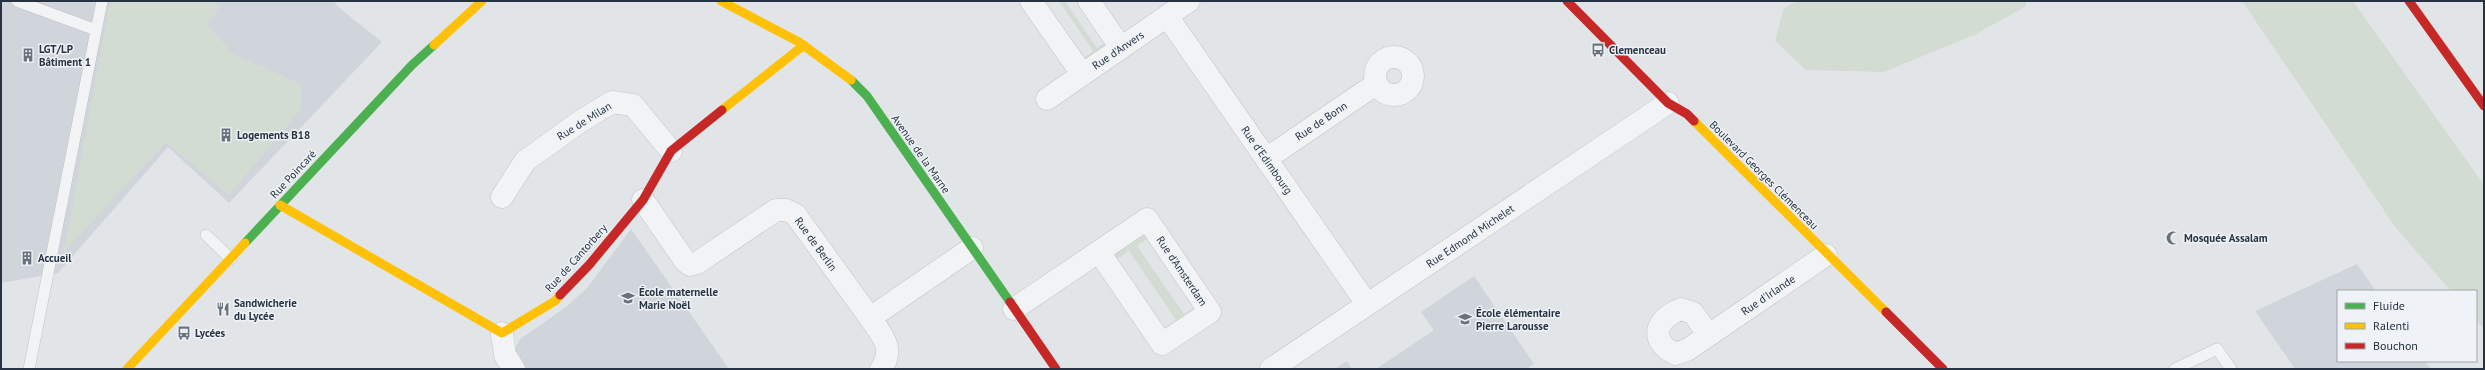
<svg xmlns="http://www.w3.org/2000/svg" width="2485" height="370" viewBox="0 0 2485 370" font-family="'PT Sans',sans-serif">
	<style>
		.built { fill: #d0d5db }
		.green { fill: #d3dcd2 }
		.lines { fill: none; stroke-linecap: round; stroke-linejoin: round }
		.lane-casing { stroke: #c0c3c6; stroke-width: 12 }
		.street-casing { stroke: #c0c3c6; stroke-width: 23 }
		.lane { stroke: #f2f3f4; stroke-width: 11 }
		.street { stroke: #f2f3f4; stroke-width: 22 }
		.fast { stroke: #4caf50; stroke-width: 9 }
		.slow { stroke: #ffc107; stroke-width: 9 }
		.jam { stroke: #c62828; stroke-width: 9 }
		.labels { text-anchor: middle; stroke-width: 3; stroke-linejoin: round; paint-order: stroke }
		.poi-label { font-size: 11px; font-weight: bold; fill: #273342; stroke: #eff3f7; text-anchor: start }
		.street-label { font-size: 11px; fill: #273342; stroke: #eff3f7 }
	</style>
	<rect width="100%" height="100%" fill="#e2e5e8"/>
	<path class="built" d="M1 1H334L337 6 382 42 229 203 168 147 58 273 1 283Z
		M631 229 729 369H527L515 350 519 340 566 307 587 288Z
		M2357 264 2376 291H2338V361H2425L2431 369H2295L2255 311Z
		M1474 276 1534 364 1526 369H1376L1434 330 1421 312Z
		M1347 361 1352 369H1335Z"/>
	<path class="green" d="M110 1H216L220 6 208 25 233 54 301 84V109L229 195 166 142 64 252Z
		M1059 1H1065L1097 48 1109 40 1111 44 1087 63 1082 59 1093 51Z
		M1797 1H2026L2025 7 1974 35 1884 72 1806 70 1775 41 1784 8Z
		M2242 1H2353L2484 185V329L2476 320V291H2451L2396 228Z
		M1143 233 1149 237 1137 246 1184 314 1197 306 1198 309 1167 331 1164 328 1176 320 1129 251 1117 259 1115 256V252Z"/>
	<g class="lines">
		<g class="lane-casing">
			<path id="lane" d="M17 1 96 30
				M206 235 231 259
				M29 369 102 1
				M2175 369 2217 349 2231 369"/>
		</g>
		<g class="street-casing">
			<path id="street" d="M1031 1 1082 74
				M1089 1 1121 48
				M1167 16 1367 304
				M1375 76a19 19 0 1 1 38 0a19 19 0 1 1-38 0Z
				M1047 99 1189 1
				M1266 159 1376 84
				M502 197 525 161 581 121 612 102 633 105 671 151
				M643 200 685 261 690 265 697 263 776 210H786L795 214 870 318 972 248
				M1014 309 1147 219 1210 312 1162 344 1099 252
				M870 318C883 336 895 349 881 369
				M1709 335 1687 350 1675 354C1648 340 1656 318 1681 309L1693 313 1709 335 1826 255
				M502 336V333L505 355 514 369
				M1271 369 1668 103"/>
		</g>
		<use href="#lane" class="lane"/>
		<use href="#street" class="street"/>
		<path class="fast" d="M851 80 867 96 1010 302
			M245 243 412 65 434 45"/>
		<path class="slow" d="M721 1 799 42 851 80
			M434 45 482 1
			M722 110 804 45
			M1694 121 1886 312
			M280 205 502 333 555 301 560 295
			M127 369 245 243"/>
		<path class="jam" d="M1567 1 1668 103 1687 114 1694 121
			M2409 1 2484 106
			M560 295 589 265 643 200 671 151 722 110
			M1010 302 1056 369
			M1886 312 1943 369"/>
	</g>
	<defs>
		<g id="bus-bare" transform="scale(1.08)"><path d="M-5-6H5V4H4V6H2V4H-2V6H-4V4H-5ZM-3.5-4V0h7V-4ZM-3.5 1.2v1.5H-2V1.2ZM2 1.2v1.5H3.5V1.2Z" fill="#68717c" stroke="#eff3f7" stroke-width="2.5" paint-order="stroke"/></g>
		<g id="building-bare" transform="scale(1.08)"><path d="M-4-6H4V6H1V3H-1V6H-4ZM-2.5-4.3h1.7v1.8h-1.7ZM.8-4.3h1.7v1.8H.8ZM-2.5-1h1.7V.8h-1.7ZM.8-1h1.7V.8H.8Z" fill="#68717c" stroke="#eff3f7" stroke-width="2.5" paint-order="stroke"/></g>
		<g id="mosque-bare" transform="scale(1.08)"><path d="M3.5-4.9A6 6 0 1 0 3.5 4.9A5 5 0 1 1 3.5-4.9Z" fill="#68717c" stroke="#eff3f7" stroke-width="2.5" paint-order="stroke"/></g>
		<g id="school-bare" transform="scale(1.08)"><path d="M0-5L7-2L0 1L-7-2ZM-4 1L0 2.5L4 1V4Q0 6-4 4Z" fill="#68717c" stroke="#eff3f7" stroke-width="2.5" paint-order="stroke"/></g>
		<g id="restaurant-bare" transform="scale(1.08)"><path d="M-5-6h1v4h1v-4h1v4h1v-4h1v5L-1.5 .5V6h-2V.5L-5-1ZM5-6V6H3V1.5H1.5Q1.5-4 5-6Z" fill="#68717c" stroke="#eff3f7" stroke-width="2.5" paint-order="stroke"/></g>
	</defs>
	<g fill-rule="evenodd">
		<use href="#bus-bare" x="1598" y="50"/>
		<use href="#building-bare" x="28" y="55"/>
		<use href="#building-bare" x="226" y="135"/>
		<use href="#mosque-bare" x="2173" y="238"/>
		<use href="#building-bare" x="27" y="258"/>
		<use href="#school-bare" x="628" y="298"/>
		<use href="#restaurant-bare" x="223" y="309"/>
		<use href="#school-bare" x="1465" y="319"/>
		<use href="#bus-bare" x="184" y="333"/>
	</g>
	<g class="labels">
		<g class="poi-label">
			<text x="39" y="53">LGT/LP<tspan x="39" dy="13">Bâtiment 1</tspan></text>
			<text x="1609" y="54">Clemenceau</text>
			<text x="237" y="139">Logements B18</text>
			<text x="2184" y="242">Mosquée Assalam</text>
			<text x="38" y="262">Accueil</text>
			<text x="639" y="296">École maternelle<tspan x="639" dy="13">Marie Noël</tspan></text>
			<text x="234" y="307">Sandwicherie<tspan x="234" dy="13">du Lycée</tspan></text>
			<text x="1476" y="317">École élémentaire<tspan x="1476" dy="13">Pierre Larousse</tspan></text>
			<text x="195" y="337">Lycées</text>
		</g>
		<g class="street-label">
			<text transform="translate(1118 50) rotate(-34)" y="4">Rue d'Anvers</text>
			<text transform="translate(584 121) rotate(-32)" y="4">Rue de Milan</text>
			<text transform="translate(1321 121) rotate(-34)" y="4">Rue de Bonn</text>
			<text transform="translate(921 154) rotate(55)" y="4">Avenue de la Marne</text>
			<text transform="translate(1267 160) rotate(55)" y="4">Rue d'Edimbourg</text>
			<text transform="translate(293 174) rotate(-47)" y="4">Rue Poincaré</text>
			<text transform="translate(1764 175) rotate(45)" y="4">Boulevard Georges Clémenceau</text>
			<text transform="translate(1470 236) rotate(-34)" y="4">Rue Edmond Michelet</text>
			<text transform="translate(816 244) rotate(54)" y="4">Rue de Berlin</text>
			<text transform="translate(576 258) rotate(-48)" y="4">Rue de Cantorbery</text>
			<text transform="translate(1182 271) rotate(56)" y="4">Rue d'Amsterdam</text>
			<text transform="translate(1768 295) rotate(-34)" y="4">Rue d'Irlande</text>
		</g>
	</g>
	<rect width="2485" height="370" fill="none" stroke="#273342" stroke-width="4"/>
	<rect x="2337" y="290" width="140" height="72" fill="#eff3f7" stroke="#9fa6af"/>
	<rect x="2345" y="303" width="20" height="6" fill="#4caf50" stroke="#9fa6af"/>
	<text x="2373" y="310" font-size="12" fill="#273342">Fluide</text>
	<rect x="2345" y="323" width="20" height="6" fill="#ffc107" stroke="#9fa6af"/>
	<text x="2373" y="330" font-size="12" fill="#273342">Ralenti</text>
	<rect x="2345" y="343" width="20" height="6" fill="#c62828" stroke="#9fa6af"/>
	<text x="2373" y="350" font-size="12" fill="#273342">Bouchon</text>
</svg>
